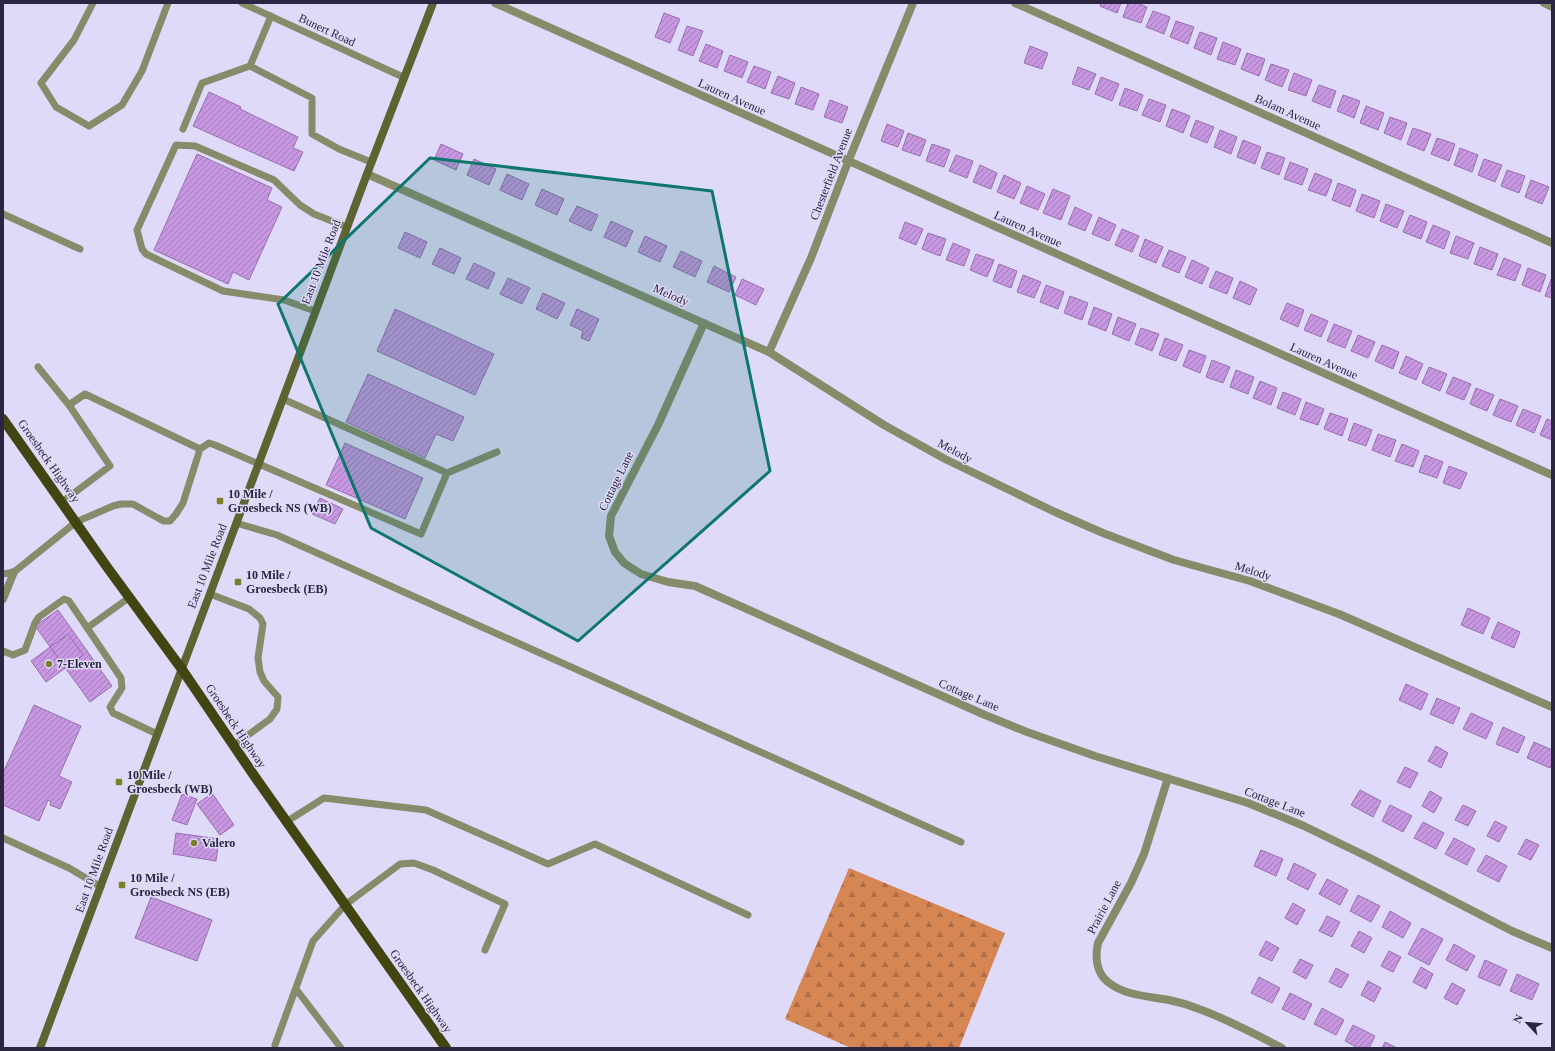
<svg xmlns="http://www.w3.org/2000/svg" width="1555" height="1051" viewBox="0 0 1555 1051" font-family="Georgia,serif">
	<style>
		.forest { fill: url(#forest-firs) }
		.building { fill: url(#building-hatch); stroke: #986faf }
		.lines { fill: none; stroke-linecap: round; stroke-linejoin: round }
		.lane { stroke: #878b6a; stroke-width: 7 }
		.street { stroke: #878b6a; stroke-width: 8 }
		.secondary { stroke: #5e6331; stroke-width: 8 }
		.primary { stroke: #424512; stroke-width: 10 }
		.marked { fill: #0f766e; fill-opacity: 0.2; stroke: #0f766e; stroke-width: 3; stroke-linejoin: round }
		.poi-dot { fill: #7a7f2a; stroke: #dfdaf9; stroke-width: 1.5 }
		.labels { text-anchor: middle; stroke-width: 3; stroke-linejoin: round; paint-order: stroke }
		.street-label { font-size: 12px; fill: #2b2542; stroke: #dfdaf9 }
		.poi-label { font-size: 12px; font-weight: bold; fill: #2b2542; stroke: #dfdaf9; text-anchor: start }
	</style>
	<defs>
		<pattern id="forest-firs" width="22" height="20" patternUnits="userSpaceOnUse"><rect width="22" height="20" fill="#d58653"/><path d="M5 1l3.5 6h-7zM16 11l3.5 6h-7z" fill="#ad6d46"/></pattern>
		<pattern id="building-hatch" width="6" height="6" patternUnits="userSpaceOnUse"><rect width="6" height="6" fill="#c797e2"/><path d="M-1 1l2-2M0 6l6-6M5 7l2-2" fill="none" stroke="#a27bb9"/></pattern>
	</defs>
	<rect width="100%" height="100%" fill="#dfdaf9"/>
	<path class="forest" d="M849 868 1005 933 959 1048H851L785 1019Z"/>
	<path class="building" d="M1101 3H1121L1117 13 1100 6Z
		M1128 3H1137L1147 7 1141 23 1123 17Z
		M1153 11 1170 17 1164 34 1146 27Z
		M664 13 680 19 670 43 655 37Z
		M1176 21 1194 27 1188 44 1170 37Z
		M687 26 703 31 693 56 678 50Z
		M1200 32 1217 38 1211 55 1194 48Z
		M1223 42 1241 49 1235 65 1217 59Z
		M706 44 723 51 717 68 699 61Z
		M1030 46 1048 53 1042 69 1024 63Z
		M1247 53 1265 59 1259 76 1241 69Z
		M730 55 748 62 742 78 724 71Z
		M1271 64 1289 70 1282 87 1265 80Z
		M754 66 771 72 765 89 747 82Z
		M1078 67 1096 74 1089 90 1072 84Z
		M1294 73 1312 80 1306 96 1288 90Z
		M778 76 795 83 789 99 771 93Z
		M1101 77 1119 84 1112 101 1095 94Z
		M1319 85 1336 91 1330 108 1312 101Z
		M801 87 819 94 813 110 795 104Z
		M1125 88 1143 95 1137 111 1119 105Z
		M209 92 241 107 240 109 298 137 293 148 303 152 294 171 193 126Z
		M1343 95 1360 101 1354 118 1337 111Z
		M1149 99 1166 105 1160 122 1142 115Z
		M830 100 848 107 842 123 824 117Z
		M1366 106 1384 113 1378 130 1360 123Z
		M1172 109 1190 116 1183 133 1166 126Z
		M1390 117 1407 123 1401 140 1384 133Z
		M1196 120 1214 127 1207 143 1190 136Z
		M887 124 904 131 898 147 881 141Z
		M1413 128 1431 134 1424 151 1407 144Z
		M1220 130 1237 137 1231 154 1214 147Z
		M908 133 926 140 920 156 902 150Z
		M1437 138 1455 144 1449 161 1431 154Z
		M1243 140 1261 147 1255 164 1237 157Z
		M441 144 463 154 456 170 434 160Z
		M932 144 950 150 944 167 926 161Z
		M1460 148 1478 155 1472 172 1454 165Z
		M1267 152 1285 158 1279 175 1261 168Z
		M197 154 272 188 267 200 282 207 249 280 233 272 228 284 154 250Z
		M956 155 973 161 967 178 949 171Z
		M474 159 496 169 489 185 467 175Z
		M1484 159 1502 165 1495 182 1478 175Z
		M1290 162 1308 169 1302 185 1284 179Z
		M980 165 997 173 991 189 973 182Z
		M1507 170 1525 176 1519 193 1501 186Z
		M1315 173 1332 180 1326 196 1308 190Z
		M507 174 529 184 522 200 500 190Z
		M1004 175 1021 183 1014 199 997 192Z
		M1531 180 1549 187 1542 204 1525 197Z
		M1338 183 1356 190 1350 207 1332 200Z
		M1027 186 1045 194 1038 210 1020 203Z
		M542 189 564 199 557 215 535 205Z
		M1053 189 1070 196 1061 220 1043 213Z
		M1362 194 1380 201 1374 218 1356 211Z
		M1386 204 1404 211 1397 228 1380 221Z
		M577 206 598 215 591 231 569 221Z
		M1075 207 1092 215 1085 231 1068 224Z
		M1410 215 1427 222 1421 239 1403 232Z
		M1099 217 1116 225 1109 241 1092 234Z
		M611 221 633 231 626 247 604 237Z
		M905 222 923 229 916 245 899 238Z
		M1433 225 1450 232 1444 249 1426 242Z
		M1122 229 1139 236 1132 252 1115 245Z
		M405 232 427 242 420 258 398 248Z
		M928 233 946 239 940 256 922 249Z
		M645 236 667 246 660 262 638 252Z
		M1456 236 1474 243 1468 259 1450 253Z
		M1145 239 1163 247 1156 263 1139 256Z
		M953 243 970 250 964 266 946 260Z
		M1480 247 1498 254 1492 270 1474 264Z
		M440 248 461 258 454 274 432 264Z
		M1169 250 1186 257 1179 273 1162 266Z
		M681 251 702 261 695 277 673 267Z
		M976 254 994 260 987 277 970 270Z
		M1504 258 1521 265 1515 281 1497 275Z
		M1192 260 1209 268 1202 284 1185 277Z
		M474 263 495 273 488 289 466 279Z
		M999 264 1017 271 1011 288 993 281Z
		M714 266 736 277 729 292 707 282Z
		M1528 268 1546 275 1540 292 1522 285Z
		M1216 271 1233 278 1227 294 1209 287Z
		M1023 275 1041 282 1034 298 1017 292Z
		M508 278 530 288 522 304 500 294Z
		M742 279 764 289 756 305 735 295Z
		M1551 279H1552V298L1545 296Z
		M1240 281 1257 289 1250 305 1233 298Z
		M1046 285 1064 292 1058 309 1040 302Z
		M543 293 565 303 557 319 536 309Z
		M1070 296 1088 303 1082 320 1064 313Z
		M1287 303 1304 310 1298 327 1280 319Z
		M1094 307 1112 314 1106 331 1088 324Z
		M395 309 494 354 475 395 377 351Z
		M577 309 599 319 589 341 581 338 583 331 570 325Z
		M1311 314 1328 321 1321 337 1304 330Z
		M1118 317 1136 324 1129 341 1112 334Z
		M1334 324 1352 331 1345 348 1327 341Z
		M1141 328 1159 334 1152 351 1135 344Z
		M1358 335 1375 342 1368 358 1351 351Z
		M1165 338 1183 345 1176 361 1159 355Z
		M1382 345 1399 352 1393 369 1375 361Z
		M1189 350 1206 356 1200 373 1183 366Z
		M1406 356 1423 364 1416 380 1399 373Z
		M1212 360 1230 367 1223 383 1206 377Z
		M1429 367 1447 374 1440 391 1422 383Z
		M1236 370 1254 377 1248 394 1230 387Z
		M368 374 464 417 453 441 436 434 425 458 346 422Z
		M1453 377 1471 384 1464 400 1446 393Z
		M1260 381 1277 388 1271 405 1253 398Z
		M1476 388 1494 395 1487 411 1470 404Z
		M1283 392 1301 399 1295 415 1277 408Z
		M1500 399 1518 406 1511 422 1493 415Z
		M1306 402 1324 409 1318 425 1300 419Z
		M1523 409 1541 416 1534 433 1516 425Z
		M1330 413 1348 419 1342 436 1324 429Z
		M1547 419 1552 421V440L1540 435Z
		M1354 423 1372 430 1366 446 1348 440Z
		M1378 434 1396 440 1390 457 1372 450Z
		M345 443 423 478 405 519 326 485Z
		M1402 444 1419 451 1413 467 1395 461Z
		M1425 455 1443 462 1437 478 1419 472Z
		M1449 466 1467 473 1460 489 1443 483Z
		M320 498 343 509 335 524 312 514Z
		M1468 608 1490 618 1483 634 1461 625Z
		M58 610 112 686 90 702 35 626Z
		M1498 622 1520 632 1514 648 1491 638Z
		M68 634 83 655 46 682 31 661Z
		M1406 684 1428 694 1421 710 1399 700Z
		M1437 698 1460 708 1453 724 1430 714Z
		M34 705 81 726 59 776 72 782 60 809 50 805 51 802 48 800 39 821 3 805V773Z
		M1471 713 1493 723 1486 739 1463 729Z
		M1503 727 1525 737 1518 753 1496 744Z
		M1534 742 1552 750V762L1550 768 1527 758Z
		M1436 746 1448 753 1441 768 1428 761Z
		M1405 767 1418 773 1410 788 1397 782Z
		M1360 790 1381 801 1373 817 1351 805Z
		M1430 791 1442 798 1434 813 1422 806Z
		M212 793 234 825 220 835 197 804Z
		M182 794 197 799 187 825 172 820Z
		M1390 805 1412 816 1403 832 1382 821Z
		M1463 805 1476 811 1468 826 1455 820Z
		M1495 821 1507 827 1499 842 1487 836Z
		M1423 822 1444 833 1436 849 1414 838Z
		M176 833 219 839 216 861 173 854Z
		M1454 838 1475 849 1467 865 1445 854Z
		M1526 839 1539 845 1531 860 1518 854Z
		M1261 850 1283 859 1276 876 1254 866Z
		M1486 855 1507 866 1499 882 1477 871Z
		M1294 863 1316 874 1308 890 1287 879Z
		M1327 879 1348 890 1340 905 1319 894Z
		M1358 895 1380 906 1371 922 1350 911Z
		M151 897 212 920 197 961 135 938Z
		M1293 903 1305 910 1297 925 1285 918Z
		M1390 911 1411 923 1403 938 1382 927Z
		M1327 916 1340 922 1332 937 1319 931Z
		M1422 928 1443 939 1429 965 1408 954Z
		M1359 931 1372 938 1364 953 1351 946Z
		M1266 941 1279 948 1272 961 1259 955Z
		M1454 944 1475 956 1467 971 1446 960Z
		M1389 951 1401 957 1393 972 1381 966Z
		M1300 959 1313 965 1306 979 1293 972Z
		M1485 960 1507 970 1500 986 1478 977Z
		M1421 967 1433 974 1426 989 1413 982Z
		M1336 968 1349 975 1341 988 1329 982Z
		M1517 974 1539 984 1532 1000 1510 991Z
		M1259 977 1280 988 1272 1003 1251 993Z
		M1368 981 1381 988 1374 1002 1361 995Z
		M1452 983 1465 990 1457 1005 1444 998Z
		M1290 993 1312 1004 1304 1020 1282 1009Z
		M1322 1008 1344 1020 1336 1035 1314 1024Z
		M1353 1025 1375 1036 1369 1048H1358L1345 1041Z
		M1385 1042 1397 1048H1382Z"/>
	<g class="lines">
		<path class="lane" d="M93 3 74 40 41 83 56 107 89 126 122 105 142 71 168 3
			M242 3 403 77
			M271 16 250 66 312 98V134L339 149 371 162
			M183 129 202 83 250 66
			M3 214 80 249
			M315 311 284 300 223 291 146 254 142 249 137 230 176 145 195 146 274 180 300 205 314 214 347 227
			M38 367 69 405
			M447 473 497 452
			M62 502 110 466 69 405 85 394 200 449
			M236 523 277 535 961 842
			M3 574 14 572 76 522 113 506 121 504H133L158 518 164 521H170L176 514 183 503 200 449 209 443 215 445 421 534 447 473 283 399
			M210 594 249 609 260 618 263 624 258 658 260 672 264 681 278 697 277 709 270 719 233 746
			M87 628 130 597
			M3 651 13 655 25 650 35 623 39 617 64 599 69 601 121 678 122 688 110 707 113 713 157 734
			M286 822 324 798 426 810 548 864 595 844 748 915
			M3 838 69 868 101 887
			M296 989 341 1048
			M275 1045 313 941 345 905 400 864 414 863 433 870 505 904 485 950"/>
		<path class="street" d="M495 3 1552 475
			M1015 3 1552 243
			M1544 3 1552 7
			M367 174 769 352 884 425 945 459 1055 512 1103 533 1174 560 1250 581 1339 614 1552 707
			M704 323 658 425 611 516 609 536 615 552 624 563 641 574 668 582 695 586 985 715 1027 732 1095 756 1248 803 1304 826 1372 859 1512 931 1552 948
			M769 352 811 258 848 162 913 3
			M3 599 14 572
			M1168 778 1144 854 1131 883 1098 943C1095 956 1096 973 1108 982 1125 996 1148 996 1169 1000 1179 1002 1189 1005 1199 1009 1227 1019 1255 1034 1282 1048"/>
		<path class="secondary" d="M40 1048 367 174 433 3"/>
		<path class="primary" d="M3 419 107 567 181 668 253 774 446 1048"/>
	</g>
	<path class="marked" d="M430 158 712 191 770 471 578 641 371 528 278 304Z"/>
	<g class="poi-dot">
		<rect x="216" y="497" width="8" height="8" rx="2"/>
		<rect x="234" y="578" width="8" height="8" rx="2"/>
		<circle cx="49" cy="664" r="4"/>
		<rect x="115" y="778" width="8" height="8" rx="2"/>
		<circle cx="194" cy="843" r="4"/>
		<rect x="118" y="881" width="8" height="8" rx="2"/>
	</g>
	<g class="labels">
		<g class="street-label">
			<text transform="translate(327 30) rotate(25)" y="4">Bunert Road</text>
			<text transform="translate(732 97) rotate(24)" y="4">Lauren Avenue</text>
			<text transform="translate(1288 112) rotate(24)" y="4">Bolam Avenue</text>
			<text transform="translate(831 174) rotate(-69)" y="4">Chesterfield Avenue</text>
			<text transform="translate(1028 229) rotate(24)" y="4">Lauren Avenue</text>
			<text transform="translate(321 262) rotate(-69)" y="4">East 10 Mile Road</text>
			<text transform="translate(671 295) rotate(24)" y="4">Melody</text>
			<text transform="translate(1324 361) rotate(24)" y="4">Lauren Avenue</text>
			<text transform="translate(955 451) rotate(28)" y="4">Melody</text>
			<text transform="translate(49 461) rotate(55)" y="4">Groesbeck Highway</text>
			<text transform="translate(616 481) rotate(-64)" y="4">Cottage Lane</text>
			<text transform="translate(207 566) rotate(-69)" y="4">East 10 Mile Road</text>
			<text transform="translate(1253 571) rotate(18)" y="4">Melody</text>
			<text transform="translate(969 695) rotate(23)" y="4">Cottage Lane</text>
			<text transform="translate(236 726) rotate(56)" y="4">Groesbeck Highway</text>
			<text transform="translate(1275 802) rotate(21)" y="4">Cottage Lane</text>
			<text transform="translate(94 870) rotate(-70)" y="4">East 10 Mile Road</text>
			<text transform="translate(1104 907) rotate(-62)" y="4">Prairie Lane</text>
			<text transform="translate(421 991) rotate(55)" y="4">Groesbeck Highway</text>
		</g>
		<g class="poi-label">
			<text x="228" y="498">10 Mile /<tspan x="228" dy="14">Groesbeck NS (WB)</tspan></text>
			<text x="246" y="579">10 Mile /<tspan x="246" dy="14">Groesbeck (EB)</tspan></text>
			<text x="57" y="668">7-Eleven</text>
			<text x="127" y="779">10 Mile /<tspan x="127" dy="14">Groesbeck (WB)</tspan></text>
			<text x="202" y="847">Valero</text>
			<text x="130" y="882">10 Mile /<tspan x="130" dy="14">Groesbeck NS (EB)</tspan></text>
		</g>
	</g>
	<rect width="1555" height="1051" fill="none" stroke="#2b2542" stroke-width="8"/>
	<g transform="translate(1527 1023) rotate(296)" stroke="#dfdaf9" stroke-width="3" paint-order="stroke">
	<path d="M0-3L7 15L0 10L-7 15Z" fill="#2b2542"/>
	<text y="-6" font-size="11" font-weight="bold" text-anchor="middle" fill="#2b2542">N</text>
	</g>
</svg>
